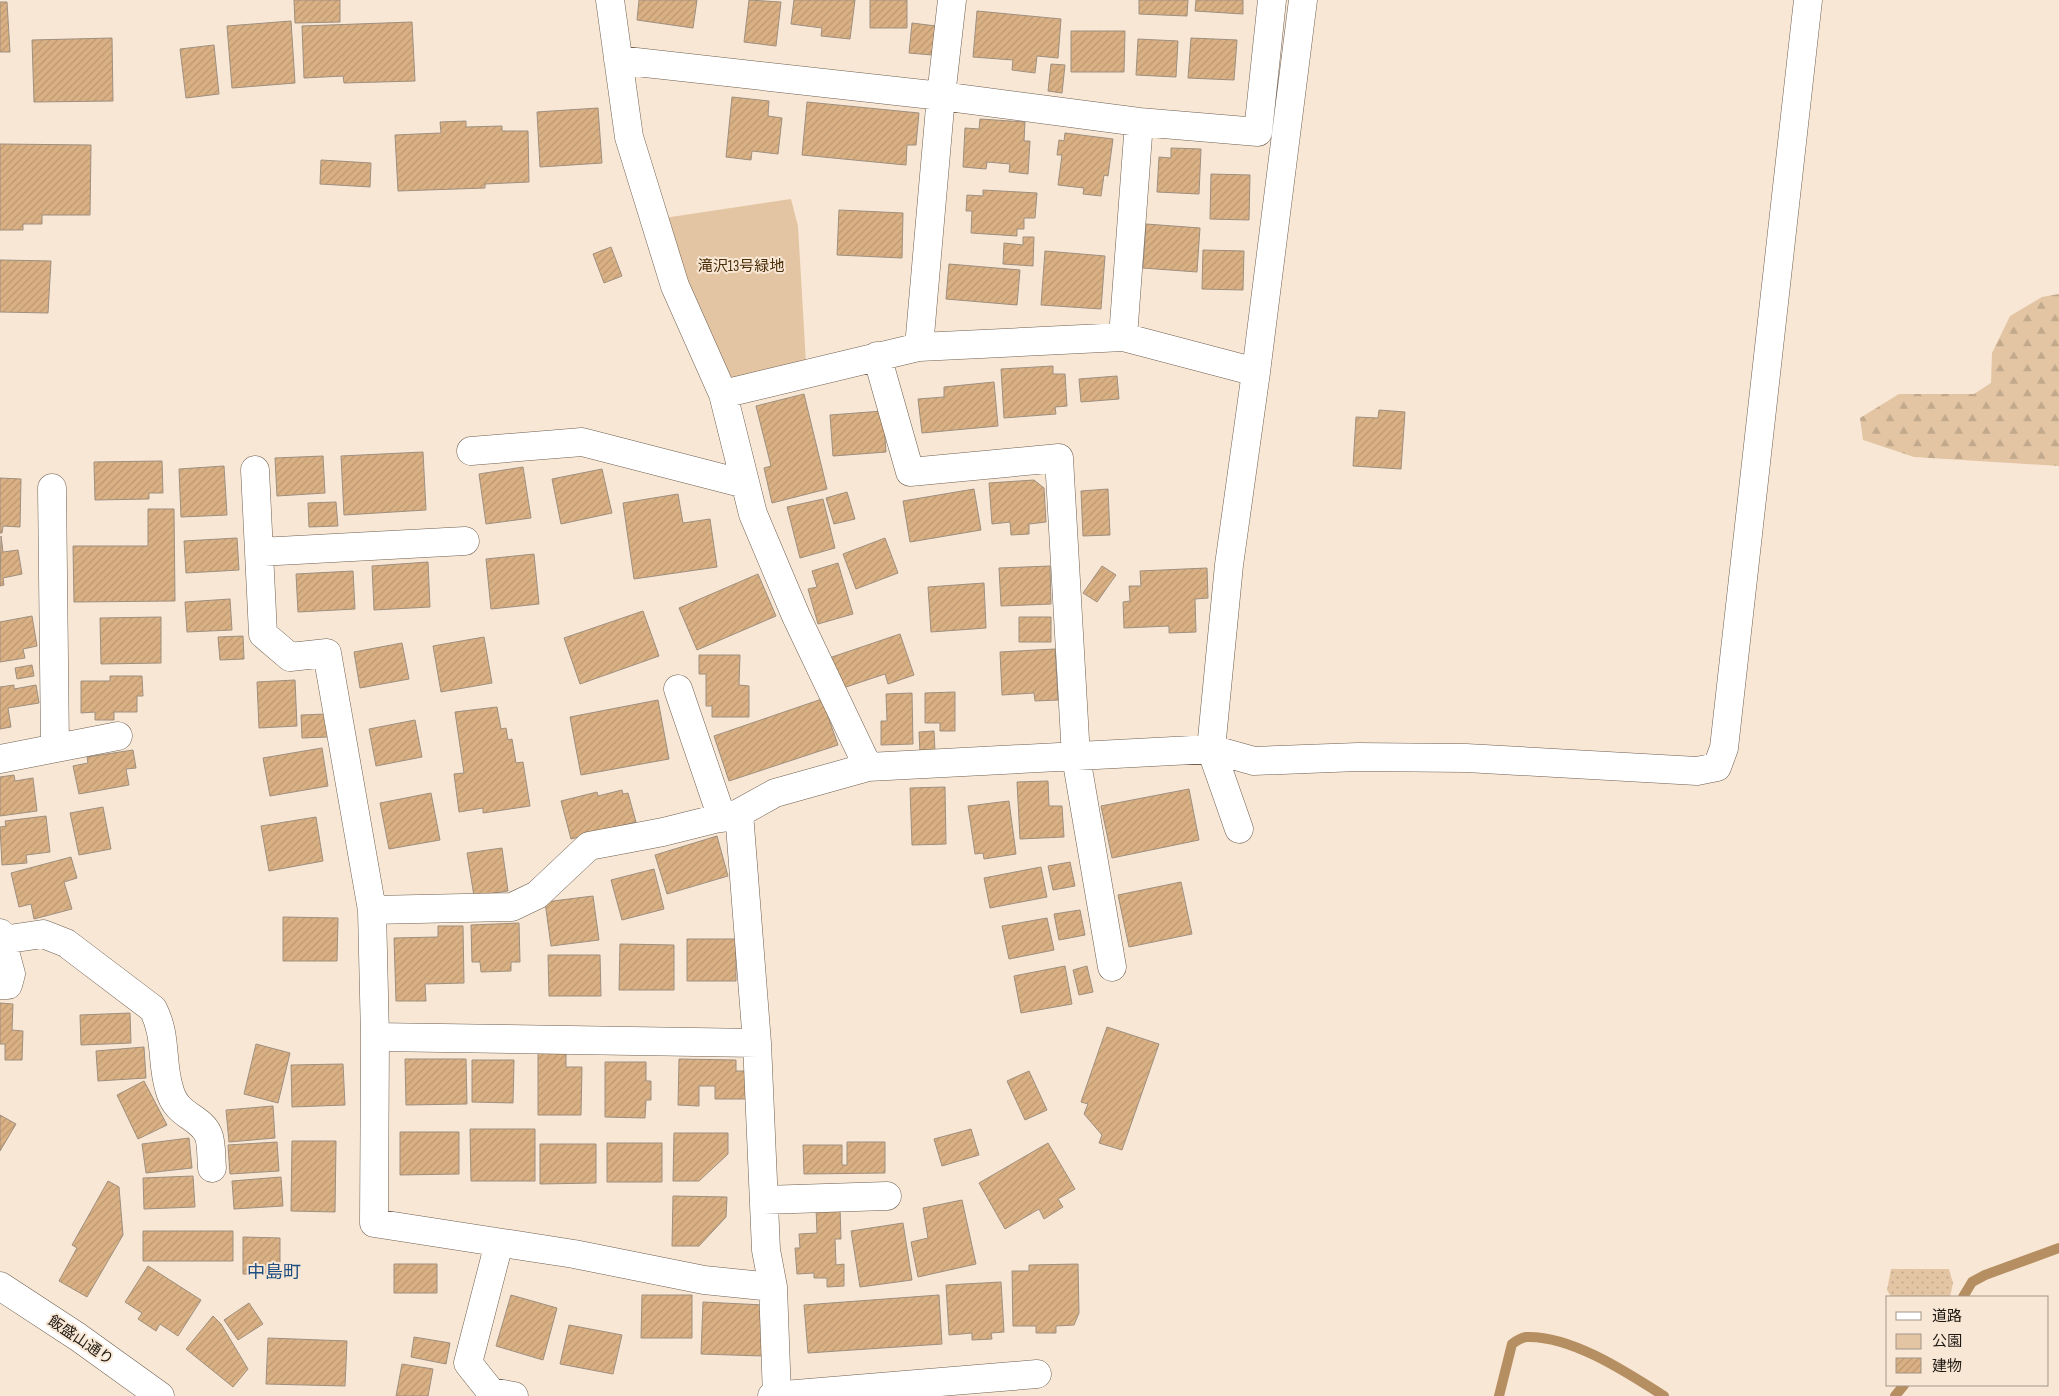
<svg xmlns="http://www.w3.org/2000/svg" width="2059" height="1396" viewBox="0 0 2059 1396" font-family="'Sofia Sans Condensed','Noto Sans JP',sans-serif">
	<style>
		.grass { fill: url(#grass-dots) }
		.forest { fill: url(#forest-firs) }
		.green { fill: #e3c5a4 }
		.lines { fill: none; stroke-linecap: round; stroke-linejoin: round }
		.stream { stroke: #b58e61; stroke-width: 10 }
		.building { fill: url(#building-hatch); stroke: #9f8f7f }
		.minor-casing { stroke: #6e5f50; stroke-width: 29 }
		.minor { stroke: #fff; stroke-width: 28 }
		.labels { text-anchor: middle; stroke-width: 4; stroke-linejoin: round; paint-order: stroke }
		.park-label { font-size: 15px; fill: #4b2f0a; stroke: #f8e7d5 }
		.street-label { font-size: 15px; fill: #1f1913; stroke: #f8e7d5 }
		.quarter-label { font-size: 18px; fill: #1e4e81; stroke: #f8e7d5 }
	</style>
	<defs>
		<pattern id="grass-dots" width="8" height="8" patternUnits="userSpaceOnUse" patternTransform="scale(1.25)"><rect width="8" height="8" fill="#e3c5a4"/><path d="M2 2h.1M6 6h.1" fill="none" stroke="#c2a98c" stroke-width="1.8" stroke-linecap="round"/></pattern>
		<pattern id="forest-firs" width="22" height="20" patternUnits="userSpaceOnUse" patternTransform="scale(1.25)"><rect width="22" height="20" fill="#e3c5a4"/><path d="M5 1l3.5 6h-7zM16 11l3.5 6h-7z" fill="#c2a98c"/></pattern>
		<pattern id="building-hatch" width="6" height="6" patternUnits="userSpaceOnUse" patternTransform="scale(1.25)"><rect width="6" height="6" fill="#dab184"/><path d="M-1 1l2-2M0 6l6-6M5 7l2-2" fill="none" stroke="#bb9871"/></pattern>
	</defs>
	<rect width="100%" height="100%" fill="#f8e7d5"/>
	<path class="grass" d="M1891 1269H1949L1953 1283 1950 1297H1891L1887 1290Z"/>
	<path class="forest" d="M2059 294V466L1914 457 1863 440 1860 418 1899 394H1974L1991 383 1992 353 2010 316 2042 297Z"/>
	<path class="green" d="M791 199 798 226 806 363 728 383 682 280 664 218Z"/>
	<g class="lines">
		<path class="stream" d="M1963 1297 1972 1282 1985 1275 2059 1248
			M1499 1396 1512 1344C1516 1341 1521 1338 1526 1337 1571 1335 1628 1373 1664 1396
			M1895 1396 1904 1385"/>
	</g>
	<path class="building" d="M294 0H340V22L295 23Z
		M639 0H697L693 28 637 20Z
		M749 0 781 2 776 46 744 42Z
		M794 0H855L850 39 821 36 822 28 791 24Z
		M870 0H907V28H870Z
		M1139 0H1188L1187 16 1139 14Z
		M1196 0H1243V14L1195 11Z
		M0 2H7L10 52H0Z
		M977 11 1061 19 1058 58 1037 56 1035 73 1012 70 1013 60 973 57Z
		M291 21 295 83 232 88 227 26Z
		M412 22 415 81 344 83 343 76 304 78 302 26Z
		M912 23 936 26 932 55 909 53Z
		M1071 31H1125L1124 72H1071Z
		M112 38 113 101 34 102 32 40Z
		M1191 38 1237 40 1234 80 1188 78Z
		M1138 39 1178 41 1176 77 1136 75Z
		M214 45 219 94 186 98 180 49Z
		M1051 64 1065 65 1062 93 1048 91Z
		M732 97 769 101 768 116 782 118 778 154 752 151 751 160 726 157Z
		M807 102 919 113 916 145H907L906 165 802 155Z
		M598 108 602 163 540 167 537 112Z
		M980 119 1025 122 1024 141H1030L1028 174 1009 172 1010 164 987 162 986 169 963 167 965 128 979 129Z
		M466 121V127L502 126V131H528L529 182 485 184V188L398 191 395 135 441 133 440 122Z
		M1065 133 1113 139 1108 176 1104 175 1101 196 1083 194 1084 188 1058 185 1062 155H1057L1059 140 1064 141Z
		M0 144 91 145 90 215H42V224H23V230H0Z
		M1171 148 1201 149 1199 194 1157 192 1159 157 1171 158Z
		M321 160 371 163 370 187 320 184Z
		M1211 174 1250 175 1249 220 1210 219Z
		M983 190 1037 193 1035 218H1024V229H1017V236L971 233 972 211H966L967 195 983 196Z
		M839 210 903 213 902 258 837 255Z
		M1146 224 1200 228 1197 272 1143 268Z
		M1023 237H1034L1033 266 1003 264 1004 243 1023 245Z
		M611 247 622 276 604 283 593 254Z
		M1203 250 1244 251 1243 290 1202 289Z
		M1045 251 1105 256 1101 309 1041 305Z
		M0 260 51 261 48 313 0 312Z
		M949 264 1020 270 1017 305 946 299Z
		M1053 366V374H1065L1067 406 1055 407 1056 414 1004 418 1001 369Z
		M1117 376 1119 399 1081 402 1079 379Z
		M994 382 998 426 922 433 918 399 944 397V387Z
		M804 394 827 489 772 503 764 468 771 466 756 406Z
		M1379 410 1405 412 1401 469 1353 466 1356 417 1378 418Z
		M883 411 886 452 833 456 830 415Z
		M423 452 426 510 344 515 341 456Z
		M323 456 325 493 277 496 275 458Z
		M162 461 163 493H149V499L95 500 94 462Z
		M224 466 227 515 181 517 179 469Z
		M523 467 531 518 486 524 479 474Z
		M602 469 612 513 561 524 552 479Z
		M0 478 21 479 20 527 3 526 2 533H0Z
		M1034 480 1044 488 1046 522 1029 524V534L1011 535 1010 522 992 524 989 483Z
		M974 489 981 530 910 542 903 501Z
		M1108 489 1110 535 1083 536 1081 491Z
		M847 492 855 519 834 524 826 498Z
		M678 494 683 523 710 519 717 567 634 579 623 503Z
		M823 499 835 548 800 558 787 507Z
		M336 502 338 526 309 527 308 503Z
		M148 509H174L175 601 74 602 73 546H148Z
		M1 536 3 552 18 550 22 574 3 578 4 585 0 586Z
		M237 538 239 570 186 573 184 541Z
		M885 538 898 573 856 589 843 554Z
		M534 554 539 604 491 609 486 559Z
		M428 562 430 607 374 610 372 566Z
		M838 563 853 614 818 624 808 589 817 587 812 571Z
		M1050 566 1051 604 1001 606 999 568Z
		M1102 566 1116 575 1097 602 1083 593Z
		M1207 568 1208 598 1195 599 1196 632 1169 633V626L1124 628 1123 602 1130 601 1129 586H1141L1140 571Z
		M353 571 355 609 298 612 296 574Z
		M758 574 776 616 697 650 679 608Z
		M984 583 986 628 931 632 928 587Z
		M230 599 232 630 187 632 185 602Z
		M643 611 659 656 580 684 564 638Z
		M32 616 37 646 23 649 25 658 0 662V622Z
		M161 617V663L101 664 100 618Z
		M1019 617H1051V642H1019Z
		M900 634 914 675 888 684 885 674 840 689 829 658Z
		M243 636 244 659 220 660 218 637Z
		M484 637 492 683 441 692 433 646Z
		M402 643 409 679 360 688 354 652Z
		M1055 649 1058 700 1035 701 1034 693 1002 695 1000 652Z
		M699 655H740L739 685 749 686V717H712V706H706V674H699Z
		M32 665 34 676 17 679 15 668Z
		M110 676H142L143 696H137V712H114V720H95V712L81 713V681H110Z
		M295 680 297 726 259 728 257 682Z
		M14 685V689L36 685 39 703 8 708 11 727 0 729V687Z
		M955 692V731H940V723H925V693Z
		M912 693 913 744 881 745V721H887L886 694Z
		M822 699 838 745 729 781 714 736Z
		M658 700 669 759 581 775 570 717Z
		M497 707 501 729 506 728 508 740 512 739 516 763 523 762 530 806 483 813V808L459 812 454 774 464 773 455 712Z
		M326 714 328 737 302 738 301 715Z
		M415 720 422 757 376 766 369 729Z
		M934 731 935 751 920 752 919 732Z
		M322 748 328 786 270 796 263 758Z
		M133 750 136 768 126 769 129 785 79 794 73 766 88 763 87 757Z
		M14 775 15 781 33 778 37 811 0 816V777Z
		M1048 781 1049 806H1062L1064 837 1020 839 1017 782Z
		M945 787 946 844 912 845 910 788Z
		M1189 789 1199 840 1112 858 1101 806Z
		M622 790 623 794 628 793 636 822 571 839 561 801 597 792 598 796Z
		M431 793 440 840 389 849 380 803Z
		M1009 801 1016 854 984 859 983 853 975 854 968 806Z
		M103 807 111 849 79 855 70 813Z
		M46 816 50 852 26 855 27 863 2 865 0 827 6 826 5 821Z
		M316 817 323 861 269 871 261 826Z
		M717 836 728 876 667 894 655 855Z
		M502 848 508 891 474 896 467 853Z
		M71 857 77 878 64 882 72 909 34 919 31 904 19 907 11 873Z
		M1070 862 1075 886 1053 890 1048 866Z
		M1041 867 1047 897 990 908 984 878Z
		M654 869 664 909 622 920 611 880Z
		M1181 882 1192 934 1129 947 1118 895Z
		M593 896 599 940 551 946 545 902Z
		M1080 910 1085 935 1059 940 1054 914Z
		M283 917 338 918 337 961H283Z
		M1047 918 1054 950 1009 959 1002 926Z
		M519 923 520 962H511V971L481 972 480 962H472L471 925Z
		M438 926H463L464 983 425 984 426 1001H396L394 938 438 937Z
		M687 939H736V981H687Z
		M620 944 674 945V990H619Z
		M548 955H600L601 996H549Z
		M1065 966 1072 1004 1021 1013 1014 976Z
		M1087 966 1093 992 1079 995 1073 970Z
		M0 1003 13 1004 12 1030 23 1031 22 1060H5V1044H0Z
		M130 1013 131 1043 81 1045 80 1015Z
		M1107 1027 1159 1044 1122 1150 1099 1143 1102 1135 1084 1114 1088 1104 1081 1102Z
		M256 1044 290 1053 278 1103 244 1094Z
		M144 1047 146 1078 98 1081 96 1051Z
		M538 1053H566V1067H582L581 1115H538Z
		M405 1059H466L467 1104 406 1105Z
		M679 1059 736 1060V1071H747L746 1099H715V1086H699V1106L678 1105Z
		M472 1060H514L513 1103 472 1102Z
		M605 1062H646V1081H651V1100H646L645 1118 605 1117Z
		M343 1064 345 1105 292 1107 291 1065Z
		M1029 1071 1047 1110 1025 1120 1007 1081Z
		M144 1081 167 1125 138 1139 117 1095Z
		M273 1106 275 1138 229 1142 226 1110Z
		M0 1115 16 1124 0 1151Z
		M470 1129H535V1181H471Z
		M971 1129 979 1155 942 1166 934 1139Z
		M400 1132H459V1174L400 1175Z
		M674 1133H728V1154L699 1181H673Z
		M189 1138 192 1168 146 1173 142 1144Z
		M292 1141H336L335 1212 291 1211Z
		M277 1142 279 1171 230 1174 228 1145Z
		M847 1142H885V1173L804 1174 803 1145H842V1165H847Z
		M607 1143H662V1182H607Z
		M1048 1143 1075 1189 1058 1199 1063 1207 1044 1219 1039 1209 1005 1229 979 1183Z
		M540 1144H596V1183L540 1184Z
		M193 1176 195 1207 144 1209 143 1178Z
		M281 1177 283 1206 234 1209 232 1181Z
		M108 1181 119 1187 123 1235 87 1297 59 1281 77 1248 72 1245Z
		M673 1196 727 1197 726 1217 699 1246H672Z
		M962 1200 976 1264 918 1277 911 1242 928 1238 923 1208Z
		M816 1208H840L841 1239H835L836 1265 844 1264V1286L827 1287V1278H814V1273L797 1274 795 1248H800L799 1234 817 1233Z
		M903 1223 912 1280 860 1287 851 1231Z
		M143 1231H233V1261H143Z
		M243 1237 280 1238V1275L243 1274Z
		M394 1264H437V1293H394Z
		M1078 1264 1079 1313 1074 1325 1056 1326V1333H1036V1326H1013L1012 1271H1029V1265Z
		M148 1266 201 1300 178 1336 160 1324 156 1331 138 1319 142 1313 125 1302Z
		M1001 1282 1004 1332 991 1333 992 1339 972 1340V1333L949 1335 946 1285Z
		M511 1295 557 1308 543 1360 496 1346Z
		M642 1295H692V1338H641Z
		M939 1295 942 1344 808 1353 804 1305Z
		M703 1302 764 1305 762 1356 701 1354Z
		M249 1303 263 1324 238 1340 224 1320Z
		M213 1316 221 1324 248 1369 233 1387 186 1349Z
		M569 1325 622 1335 613 1374 560 1364Z
		M414 1337 450 1343 446 1364 411 1357Z
		M268 1338 347 1341 345 1386 266 1384Z
		M402 1364 433 1369 428 1396H396Z"/>
	<g class="lines">
		<g class="minor-casing">
			<path id="minor" d="M610 0 629 137 675 286 723 394 753 514 796 616 868 767
				M618 60 941 96 1139 122 1258 132 1272 0
				M1123 337 1139 122
				M919 347 941 96 952 0
				M877 356 910 472 1059 458 1076 757 1112 967
				M723 394 919 347 1123 337 1256 372
				M471 451 582 442 745 484
				M255 470 263 634 290 657 327 653 372 910
				M52 488 55 748
				M259 552 465 541
				M678 689 722 818
				M0 759 118 736
				M739 813 663 832 589 846 537 895 512 907 372 910 375 1037 374 1223 574 1254 704 1280 773 1287
				M1239 829 1211 749 1229 565 1256 372 1303 0
				M0 933 11 974 8 985H0
				M2 940 43 934 66 943 153 1009C167 1036 161 1061 169 1088 176 1117 199 1115 208 1134 212 1142 211 1159 212 1168
				M375 1037 757 1043
				M764 1200 887 1196
				M499 1243 468 1363 491 1392 514 1396
				M0 1286 78 1337 160 1396
				M772 1396 1037 1374
				M777 1396 773 1287 766 1250 757 1043 739 813 775 793 868 767 1211 749 1254 761 1358 757 1466 758 1697 771 1717 767 1724 748 1808 0"/>
		</g>
		<use href="#minor" class="minor"/>
	</g>
	<g class="labels">
		<g class="park-label">
			<text x="741" y="271">滝沢13号緑地</text>
		</g>
		<g class="street-label">
			<text transform="translate(81 1340) rotate(34)" y="5">飯盛山通り</text>
		</g>
		<g class="quarter-label">
			<text x="274" y="1278">中島町</text>
		</g>
	</g>
	<rect x="1886" y="1296" width="162" height="90" fill="#f8e7d5" stroke="#a19587"/>
	<rect x="1896" y="1312" width="25" height="8" fill="#ffffff" stroke="#a19587"/>
	<text x="1932" y="1321" font-size="15" fill="#1f1913">道路</text>
	<rect x="1896" y="1334" width="25" height="15" fill="#e3c5a4" stroke="#a19587"/>
	<text x="1932" y="1346" font-size="15" fill="#1f1913">公園</text>
	<rect x="1896" y="1358" width="25" height="15" fill="url(#building-hatch)" stroke="#a19587"/>
	<text x="1932" y="1371" font-size="15" fill="#1f1913">建物</text>
</svg>
